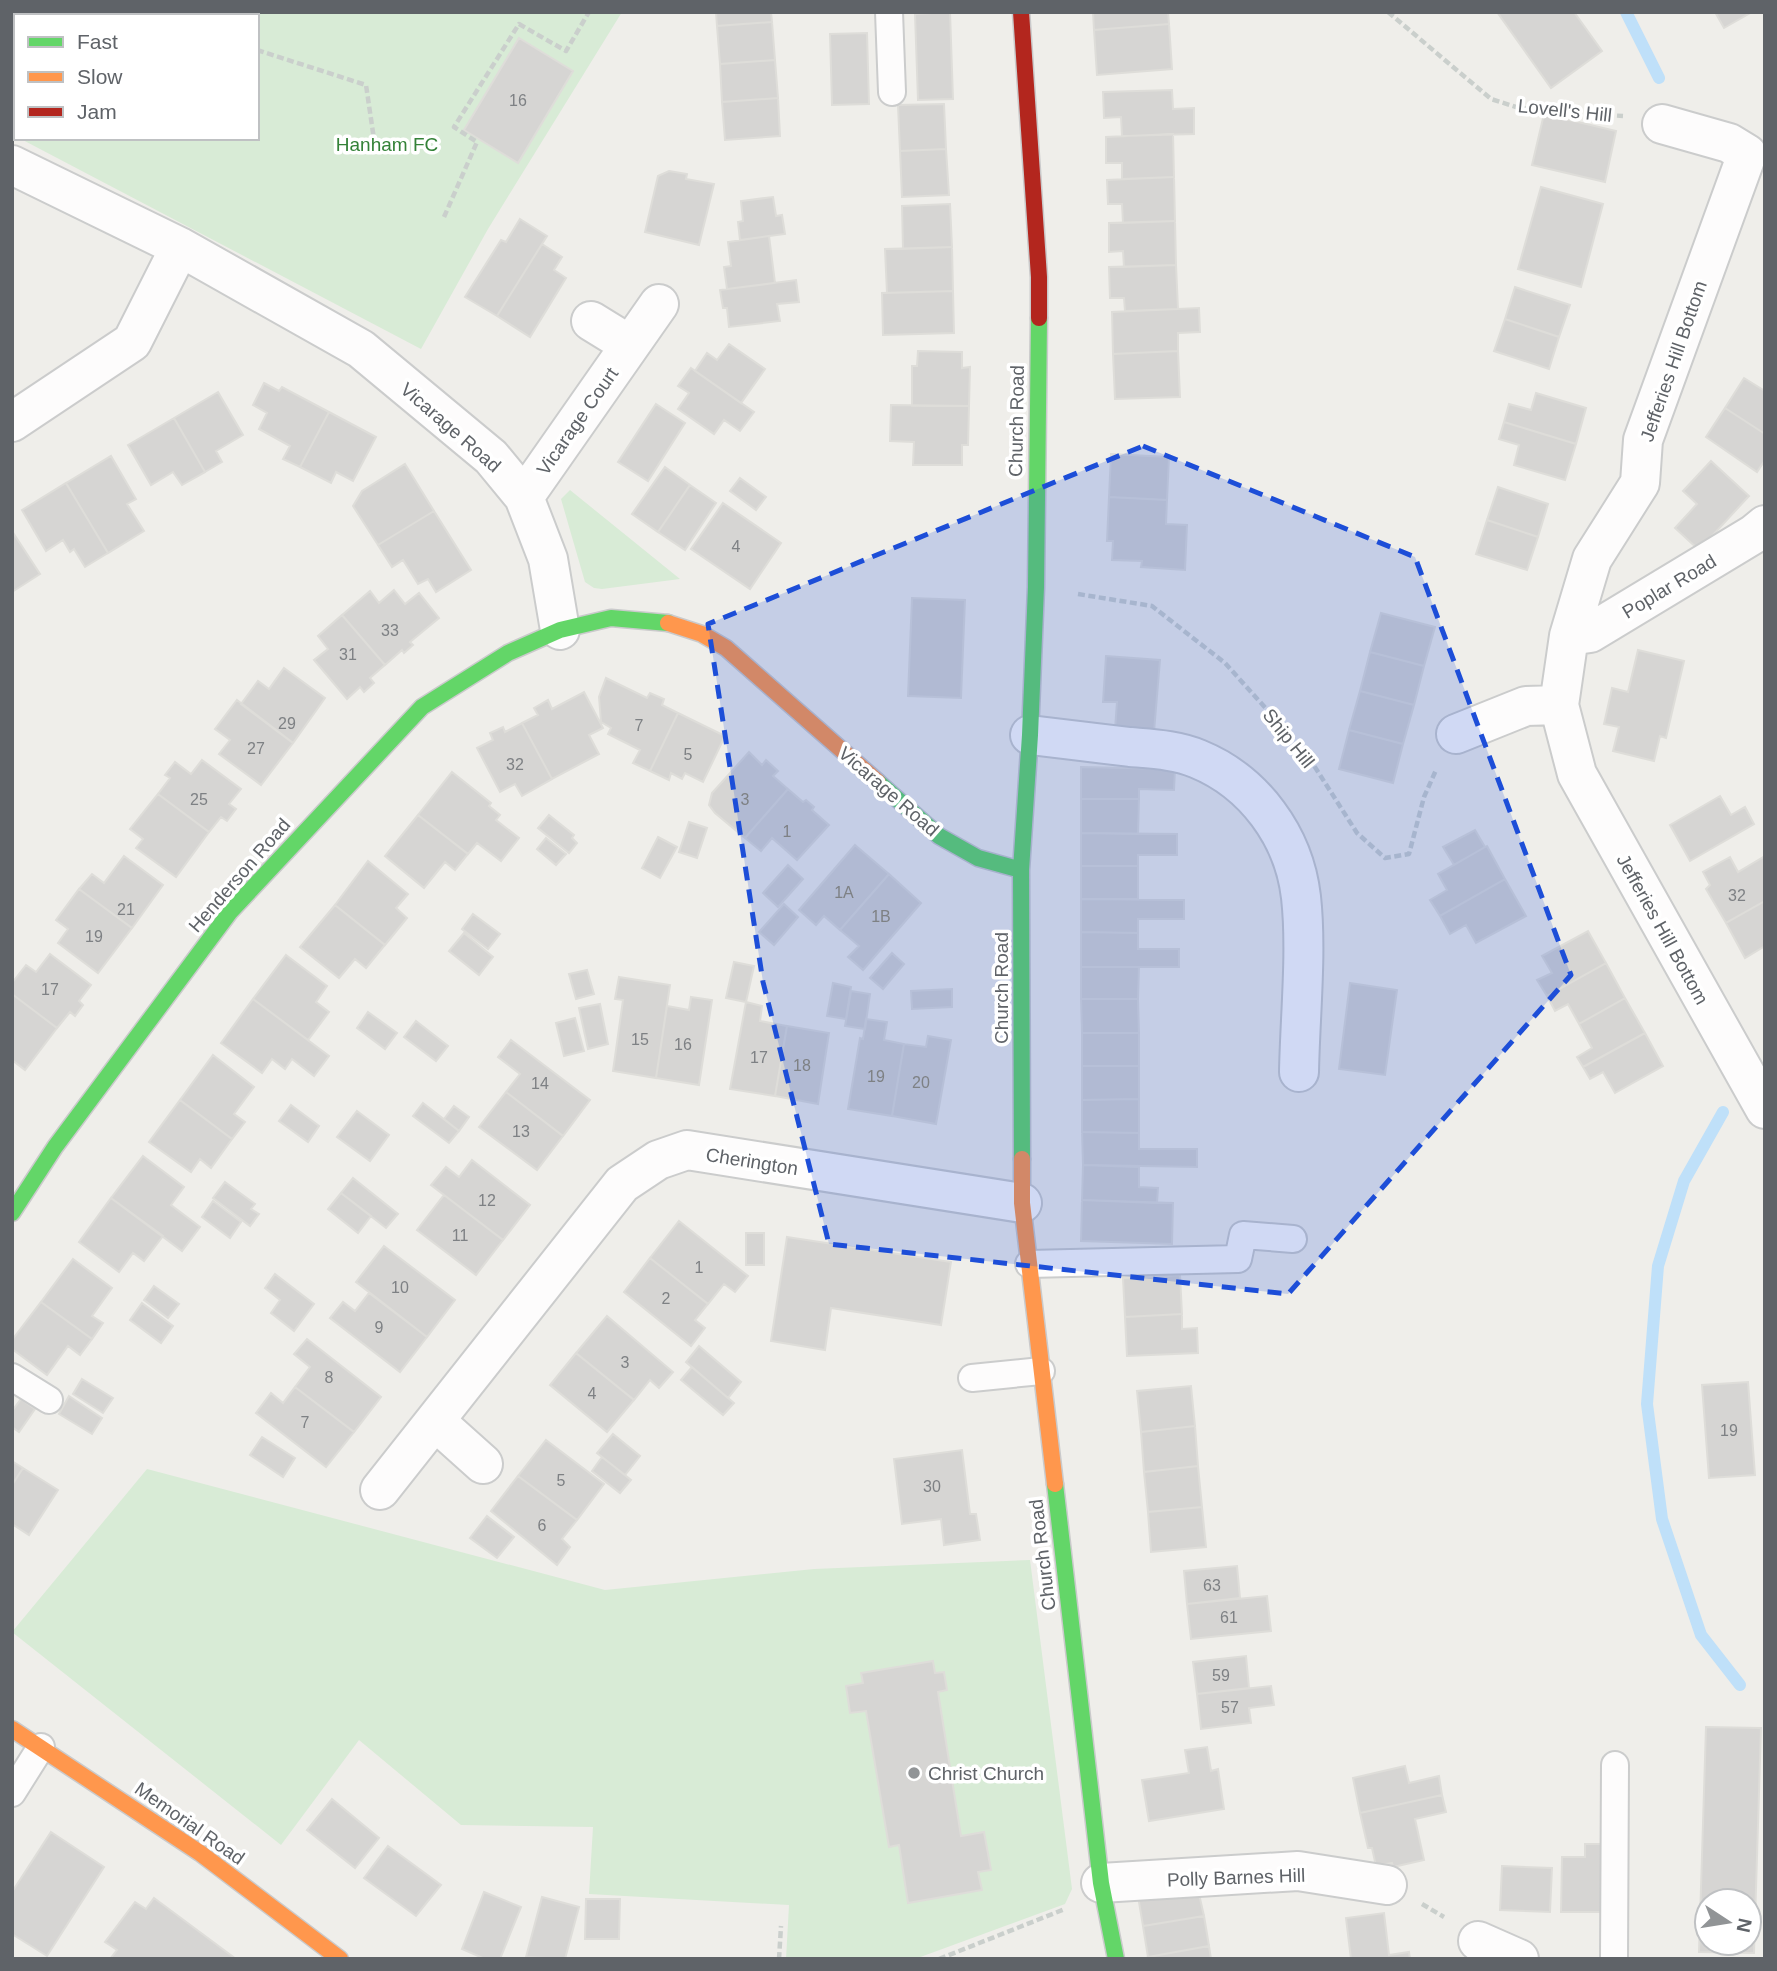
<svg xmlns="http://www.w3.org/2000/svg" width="1777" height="1971" viewBox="0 0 1777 1971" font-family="Helvetica,sans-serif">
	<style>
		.green { fill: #d8ebd6 }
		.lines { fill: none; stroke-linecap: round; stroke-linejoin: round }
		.stream { stroke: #bfe0f9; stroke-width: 12 }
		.building { fill: #d6d5d3; stroke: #deddd9; stroke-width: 2; fill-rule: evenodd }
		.lane-casing { stroke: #cbcccc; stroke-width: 30 }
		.street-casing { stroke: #cbcccc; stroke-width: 42 }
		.fast-casing { stroke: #cacacb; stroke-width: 19 }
		.slow-casing { stroke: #cacacb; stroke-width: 19 }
		.jam-casing { stroke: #cacacb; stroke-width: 19 }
		.path { stroke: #cacfcc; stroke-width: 4.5; stroke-dasharray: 7 3.5; stroke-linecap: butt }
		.lane { stroke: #fdfcfc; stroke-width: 26 }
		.street { stroke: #fdfcfc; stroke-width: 38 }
		.fast { stroke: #63d668; stroke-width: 16 }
		.slow { stroke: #ff974d; stroke-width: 16 }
		.jam { stroke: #b3261e; stroke-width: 16 }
		.marked { fill: #1d4ed8; fill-opacity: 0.2; stroke: #1d4ed8; stroke-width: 5; stroke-dasharray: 14 9; stroke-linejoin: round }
		.poi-dot { fill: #919496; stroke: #fff; stroke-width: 2.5 }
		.labels { text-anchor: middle; stroke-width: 7; stroke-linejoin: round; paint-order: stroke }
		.number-label { font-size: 16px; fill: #7e8184 }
		.street-label { font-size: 19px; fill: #5f6368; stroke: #fff }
		.park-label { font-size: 19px; fill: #348238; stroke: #fff }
		.poi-label { font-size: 19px; fill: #5f6368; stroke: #fff; text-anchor: start }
	</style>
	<rect width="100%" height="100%" fill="#efeeea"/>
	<path class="green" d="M12 12H622L488 229 421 349 19 138H257V16H16V137L12 135Z
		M570 490 680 579 602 589 594 588 585 582 561 499Z
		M147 1469 605 1590 814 1569 1030 1560 1072 1889 1065 1904 915 1959H786L789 1905 589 1894 593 1827 461 1825 359 1740 281 1845 12 1632Z"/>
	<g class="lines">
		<path class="stream" d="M1626 12 1659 78
			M1723 1112 1684 1181 1658 1266 1647 1404 1662 1519 1701 1635 1740 1685"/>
	</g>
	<path class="building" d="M716 12H771L772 22 717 26Z
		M950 12 953 99 918 100 915 14Z
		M1093 12H1168L1169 24 1094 30Z
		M1497 12H1574L1602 51 1551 88Z
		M1715 12H1752L1724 28Z
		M772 22 775 60 720 64 717 26Z
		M1169 24 1172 69 1097 75 1094 30Z
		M867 33 869 104 832 105 830 34Z
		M519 38 573 71 518 163 464 130Z
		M775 60 778 98 722 102 720 64Z
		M1172 90 1173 109 1194 108V134L1122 136 1121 117 1104 118 1103 92Z
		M778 98 780 136 725 140 722 102Z
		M944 104 946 149 900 151 898 105Z
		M1544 114 1616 131 1605 182 1532 165Z
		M1173 134 1174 177 1122 179V163H1106V137Z
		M946 149 949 195 902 197 900 151Z
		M669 171 687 174 686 179 714 184 699 245 645 232 658 176Z
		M1174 177 1175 221 1123 223 1122 204H1108L1107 180Z
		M1541 187 1603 204 1581 287 1518 269Z
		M773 197 776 216 782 215 785 234 740 240 738 222 743 221 741 201Z
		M950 204 952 247 903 249 902 206Z
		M520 219 547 236 497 316 465 297 501 240 506 242Z
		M1175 221 1176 265 1124 267 1123 251 1109 252V223Z
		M769 236 775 283 727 289 724 267 731 266 728 242Z
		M542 244 562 257 554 270 566 278 530 337 497 316Z
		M952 247 953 291 887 293 885 249Z
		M1176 265 1178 309 1125 311 1124 298H1110L1109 267Z
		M796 280 799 302 777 304 780 321 729 327 727 308H723L720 290Z
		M1515 287 1570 305 1559 337 1505 319Z
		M953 291 954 333 883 335 882 293Z
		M1199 308 1200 332 1178 333V351L1113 354 1112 312Z
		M1505 319 1559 337 1549 369 1494 351Z
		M729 344 765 369 741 403 695 371 707 353 717 360Z
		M918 351 962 352V368L970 367 969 406H912V366H917Z
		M1178 351 1180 397 1115 399 1113 354Z
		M691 368 754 412 740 431 724 420 714 434 678 409 689 393 678 386Z
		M1744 378 1765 391V434L1725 408Z
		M264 383 279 391 282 387 329 412 300 467 283 459 290 446 259 429 267 413 253 405Z
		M218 392 243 435 216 451 222 462 205 472 174 418Z
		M1536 393 1586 408 1576 444 1504 422 1509 404 1531 410Z
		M656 404 685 423 648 481 618 462Z
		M891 405 969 406 968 445H962V465H913L914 442 890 441Z
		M1725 408 1765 434V460L1757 472 1706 437Z
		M329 412 376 437 353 481 336 472 331 483 300 467Z
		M174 418 205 472 182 485 173 472 151 485 128 445Z
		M1504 422 1576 444 1565 480 1514 465 1519 445 1499 439Z
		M1111 454 1169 457 1167 500 1109 497Z
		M111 456 136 499 127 504 144 531 108 553 66 483Z
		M1711 461 1749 496 1699 550 1675 528 1697 504 1683 491Z
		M405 464 434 511 378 545 353 506 362 491Z
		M665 467 690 485 658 532 632 514Z
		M740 478 766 497 756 510 730 491Z
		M66 483 108 553 85 567 74 549 70 552 63 540 46 551 22 510Z
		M690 485 716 503 685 550 658 532Z
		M1498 487 1548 504 1538 537 1487 520Z
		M1109 497 1167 500 1166 524 1187 525 1185 570 1141 567 1142 561 1112 560 1113 541H1107Z
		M723 503 781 543 750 589 691 549Z
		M434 511 471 570 436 592 428 579 418 584 403 560 392 567 378 545Z
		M1487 520 1538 537 1527 570 1476 554Z
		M12 531 40 574 12 592Z
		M394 590 405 604 419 593 439 618 410 642 413 645 404 653 402 650 385 665 342 615 370 591 379 603Z
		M912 598 965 600 961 698 908 696Z
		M1381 613 1435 627 1424 666 1370 652Z
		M342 615 385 665 370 678 374 683 364 692 360 687 347 699 314 660 328 649 318 636Z
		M1638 650 1684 661 1666 738 1660 736 1654 761 1613 751 1619 727 1604 724 1612 688 1628 692Z
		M1370 652 1424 666 1414 705 1360 691Z
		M1106 656 1160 660 1154 732 1115 729 1117 702H1103Z
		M284 668 325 698 293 743 241 704 258 681 269 689Z
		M606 678 647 698 650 693 664 699 662 705 678 713 650 771 633 763 640 750 608 734 611 728 601 722 599 697Z
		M1360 691 1414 705 1403 744 1349 730Z
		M584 692 603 728 589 735 599 754 552 779 522 723 538 715 534 708 548 700 552 709Z
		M237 700 293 743 261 785 219 754 230 740 215 729Z
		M678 713 725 736 703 782 685 773 682 779 671 773 669 780 650 771Z
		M522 723 552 779 522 796 515 784 500 792 477 748 493 740 490 733 503 727 505 732Z
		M1349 730 1403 744 1393 783 1339 769Z
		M749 752 762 765 766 760 778 771 773 776 788 789 745 838 715 813 709 805 712 793Z
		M202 760 241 789 229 804 236 809 227 821 221 817 209 832 158 794 170 778 165 775 175 762 191 774Z
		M1081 767 1175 769 1174 790 1139 789V799H1081Z
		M452 772 491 803 489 806 500 815 496 820 519 838 501 861 477 843 468 854 418 815Z
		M788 789 803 802 806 800 814 807 812 810 829 825 797 860 772 838 761 851 745 838Z
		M158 794 209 832 176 877 136 848 143 839 130 829Z
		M1720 796 1731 815 1745 807 1754 824 1690 861 1670 825Z
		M1081 799H1139L1138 834 1081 833Z
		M418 815 468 854 455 870 445 862 424 888 385 856Z
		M549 815 574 835 572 838 577 843 569 853 538 828Z
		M689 822 707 828 697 858 679 852Z
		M1475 830 1485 847 1454 865 1443 847Z
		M1081 833 1177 834V855H1138V866H1081Z
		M658 837 677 847 660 878 642 868Z
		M546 838 566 854 556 865 537 849Z
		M855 845 889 874 840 930 824 916 816 925 799 910Z
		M1487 846 1505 879 1440 916 1430 900 1447 890 1438 874Z
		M124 856 163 885 132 928 79 889 92 874 104 883Z
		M1765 856V901L1726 923 1706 889 1710 885 1703 872 1730 857 1738 872Z
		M368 861 408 894 396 908 407 918 385 945 335 905Z
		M788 865 803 879 778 907 763 893Z
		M1081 866H1138V899H1081Z
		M889 874 921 903 863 970 848 957 859 946 840 930Z
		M1505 879 1526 916 1476 943 1466 925 1450 934 1440 916Z
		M79 889 132 928 98 973 58 943 68 929 56 920Z
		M1081 899 1184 900V919H1138V933L1081 932Z
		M1765 901V946L1745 958 1726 923Z
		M784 904 798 917 774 945 759 932Z
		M335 905 385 945 366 968 355 959 339 978 300 947Z
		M473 914 500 934 488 949 462 929Z
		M1588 931 1606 963 1547 996 1537 980 1552 973 1542 956Z
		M1081 932 1138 933V949H1179V967H1081Z
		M464 933 493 957 479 975 449 951Z
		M892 953 904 964 883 989 870 978Z
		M50 954 91 985 79 1001 83 1005 75 1016 70 1012 57 1028 12 994V983L26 965 36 972Z
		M286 955 327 986 316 1002 329 1012 308 1040 253 999Z
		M734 962 754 966 746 1002 726 998Z
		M1606 963 1625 998 1579 1024 1568 1004 1555 1011 1547 996Z
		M1081 967H1139L1138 999H1081Z
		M587 970 594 994 576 999 569 974Z
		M619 977 670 985 656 1078 613 1071 623 1000 615 999Z
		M833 983 851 987 846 1019 827 1016Z
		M1350 983 1397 990 1385 1075 1339 1069Z
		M952 989V1007L912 1009 911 991Z
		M851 991 870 994 865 1029 845 1026Z
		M12 994 57 1028 25 1070 12 1060Z
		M691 997 712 1000 699 1085 656 1078 667 1006 689 1010Z
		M1625 998 1645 1033 1583 1067 1577 1057 1592 1048 1579 1024Z
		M253 999 329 1056 314 1076 292 1059 285 1069 272 1059 262 1073 221 1043Z
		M1081 999H1138L1139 1033H1082Z
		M746 1002 762 1006 760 1021 787 1026 775 1096 730 1089Z
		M600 1004 608 1044 588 1049 579 1008Z
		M368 1012 397 1033 385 1049 357 1028Z
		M575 1018 584 1051 564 1056 556 1023Z
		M866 1019 887 1022 884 1040 904 1044 892 1116 848 1109 860 1038 863 1039Z
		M416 1021 448 1046 436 1061 404 1037Z
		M787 1026 829 1033 818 1104 775 1096Z
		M1082 1033H1139V1066H1082Z
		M1645 1033 1663 1066 1615 1093 1603 1072 1590 1079 1583 1067Z
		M928 1036 951 1040 936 1124 892 1116 904 1044 926 1047Z
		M511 1040 590 1100 563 1136 506 1092 520 1074 498 1057Z
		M213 1055 254 1087 234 1114 245 1122 232 1139 180 1100Z
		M1082 1066H1139V1099L1082 1100Z
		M506 1092 563 1136 537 1170 479 1127Z
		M1139 1099V1133L1082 1132V1100Z
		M180 1100 232 1139 211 1168 200 1159 191 1172 149 1142Z
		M423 1103 459 1131 449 1143 413 1116Z
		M291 1105 319 1126 308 1142 279 1121Z
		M454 1106 469 1117 459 1131 444 1119Z
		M357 1111 389 1135 370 1161 337 1137Z
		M1082 1132 1139 1133V1149H1197V1167L1083 1165Z
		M143 1156 184 1187 171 1205 200 1227 182 1251 111 1198Z
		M472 1160 530 1205 503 1240 431 1185 446 1167 459 1177Z
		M1083 1165 1139 1167V1187L1158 1188 1157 1203 1082 1200Z
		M353 1178 398 1214 386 1228 341 1193Z
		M225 1182 255 1204 251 1209 259 1214 250 1226 213 1198Z
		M341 1193 371 1216 358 1233 328 1209Z
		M444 1195 503 1240 476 1275 417 1230Z
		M111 1198 163 1236 144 1261 133 1253 119 1272 79 1242Z
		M1082 1200 1173 1203 1172 1244 1081 1241Z
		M213 1201 241 1222 230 1238 202 1217Z
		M679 1221 748 1276 735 1292 724 1284 708 1304 650 1258Z
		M746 1233H764V1265H746Z
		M787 1237 951 1262 941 1325 831 1308 825 1350 771 1341Z
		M384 1246 455 1300 427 1337 356 1282Z
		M650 1258 708 1304 695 1320 705 1328 691 1346 624 1292Z
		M73 1259 112 1288 92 1316 103 1323 92 1339 41 1302Z
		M275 1274 314 1304 294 1331 271 1313 280 1300 265 1288Z
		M1180 1275 1182 1314 1125 1317 1123 1278Z
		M154 1286 179 1304 168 1318 144 1300Z
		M369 1293 427 1337 400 1372 330 1318 343 1302 355 1311Z
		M41 1302 92 1339 80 1355 68 1346 47 1375 12 1349V1340Z
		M142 1303 173 1326 161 1343 130 1320Z
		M1182 1314V1329L1197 1328 1198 1353 1127 1356 1125 1317Z
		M607 1316 673 1372 659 1388 650 1380 634 1400 576 1353Z
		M307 1339 381 1397 354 1432 295 1387 310 1367 294 1354Z
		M699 1346 741 1382 728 1398 686 1362Z
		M576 1353 634 1400 607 1432 550 1385Z
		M692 1367 734 1403 723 1415 681 1380Z
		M82 1379 113 1398 103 1413 73 1394Z
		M1748 1382 1755 1475 1709 1478 1702 1385Z
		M1191 1386 1195 1426 1141 1432 1137 1391Z
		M295 1387 354 1432 326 1467 256 1413 271 1393 283 1403Z
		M69 1396 102 1418 92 1434 59 1414Z
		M21 1399 35 1409 19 1432 12 1427V1411Z
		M1195 1426 1198 1466 1144 1472 1141 1432Z
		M613 1434 640 1456 625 1475 597 1453Z
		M262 1437 295 1458 283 1477 250 1455Z
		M546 1440 604 1484 577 1520 518 1476Z
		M962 1450 970 1514H976L980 1540 944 1545 941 1519 902 1524 894 1459Z
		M602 1457 631 1480 620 1493 592 1471Z
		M12 1461 23 1468 12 1485Z
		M1198 1466 1202 1507 1148 1512 1144 1472Z
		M23 1468 58 1490 29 1535 12 1524V1485Z
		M518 1476 577 1520 562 1539 570 1547 557 1565 491 1511Z
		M1202 1507 1206 1547 1151 1552 1148 1512Z
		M487 1516 514 1537 497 1558 470 1538Z
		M1237 1566 1240 1598 1187 1604 1184 1571Z
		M1267 1596 1271 1631 1191 1639 1187 1604Z
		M1246 1656 1249 1688 1197 1694 1193 1662Z
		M933 1661 935 1673 944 1672 947 1690 938 1692 961 1836 984 1832 991 1870 978 1872 982 1890 908 1903 899 1845 889 1847 866 1711 850 1713 846 1686 863 1683 861 1673Z
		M1271 1686 1274 1705 1249 1708 1251 1723 1201 1729 1197 1694Z
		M1706 1727 1761 1728 1754 1953 1699 1952ZM1707 1901H1749V1943H1707Z
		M1207 1747 1211 1771 1218 1769 1224 1809 1149 1821 1142 1780 1189 1773 1185 1750Z
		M1405 1766 1409 1783 1439 1776 1442 1795 1360 1813 1353 1778Z
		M1442 1795 1446 1812 1415 1819 1424 1860 1393 1867 1392 1863 1376 1866 1372 1848H1368L1360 1813Z
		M332 1799 379 1838 355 1868 307 1830Z
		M51 1832 104 1867 47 1956 12 1934V1892Z
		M1585 1844H1604V1912H1561L1562 1857H1585Z
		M388 1846 441 1885 416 1916 364 1878Z
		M1502 1866 1552 1868 1550 1912 1500 1910Z
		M484 1892 521 1907 500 1959H485L462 1949Z
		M1199 1894 1204 1916 1143 1926 1138 1896Z
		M542 1897 579 1907 565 1959 526 1957Z
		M154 1898 236 1959H110L117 1950 105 1942 135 1902 146 1909Z
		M586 1899H620L619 1939H585Z
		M1384 1913 1389 1955 1409 1952 1410 1959H1351L1346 1918Z
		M1204 1916 1209 1946 1148 1957 1143 1926Z
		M1209 1946 1211 1959H1149L1148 1957Z"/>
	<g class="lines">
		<g class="lane-casing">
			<path id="lane" d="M889 12 892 92
				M1029 1264 1238 1259 1243 1235 1293 1239
				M12 1377 49 1400
				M972 1378 1041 1371
				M12 1793 41 1747
				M1614 1959 1615 1765"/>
		</g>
		<g class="street-casing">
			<path id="street" d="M1662 124 1729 143 1747 154 1643 440 1640 483 1592 559 1569 636 1559 705 1577 774 1765 1109
				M12 165 180 247 361 349 491 457 524 497 548 559 560 630
				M591 321 630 345
				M12 422 132 342 180 247
				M524 497 659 304
				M1569 636 1590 633 1754 534 1765 525
				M1456 734 1526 706 1559 705
				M1030 735C1063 739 1097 743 1130 747 1153 749 1177 750 1198 759 1254 782 1294 836 1301 897 1307 951 1300 1017 1299 1072
				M435 1421 483 1464
				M380 1490 622 1184 658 1160 687 1150 1022 1203
				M1101 1883 1298 1871 1387 1885
				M1478 1941 1519 1959"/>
		</g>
		<g class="fast-casing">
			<path id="fast" d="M878 782 939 836 978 858 1021 870
				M1022 1159 1021 870 1030 735 1036 587 1039 318
				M12 1213 55 1147 230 912 422 707 508 653 560 630 611 618 668 623
				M1055 1484 1101 1883 1116 1959"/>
		</g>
		<g class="slow-casing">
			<path id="slow" d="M668 623 702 634 726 648 878 782
				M1022 1159V1203L1055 1484
				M12 1729 200 1853 340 1959"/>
		</g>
		<g class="jam-casing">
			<path id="jam" d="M1021 12 1039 277V318"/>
		</g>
		<path class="path" d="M1388 12 1491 99 1516 107 1543 111 1623 116
			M257 50 366 85 375 146
			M444 217 477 142 454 127 519 24 566 51 589 12
			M1078 594 1152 606 1225 663 1306 753 1357 833 1385 858 1409 854 1424 797 1436 770
			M1422 1904 1444 1917
			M779 1959 781 1926
			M939 1959 1065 1909"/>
		<use href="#lane" class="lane"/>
		<use href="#street" class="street"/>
		<use href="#fast" class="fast"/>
		<use href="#slow" class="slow"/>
		<use href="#jam" class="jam"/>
	</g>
	<path class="marked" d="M1143 446 1415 557 1571 975 1288 1294 829 1244 763 982 708 624Z"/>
	<circle class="poi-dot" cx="914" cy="1773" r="7"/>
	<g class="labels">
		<g class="number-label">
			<text x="518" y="106">16</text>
			<text x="736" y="552">4</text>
			<text x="390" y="636">33</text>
			<text x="348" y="660">31</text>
			<text x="287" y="729">29</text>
			<text x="639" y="731">7</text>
			<text x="256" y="754">27</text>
			<text x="688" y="760">5</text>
			<text x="515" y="770">32</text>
			<text x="199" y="805">25</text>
			<text x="745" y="805">3</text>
			<text x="787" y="837">1</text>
			<text x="844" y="898">1A</text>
			<text x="1737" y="901">32</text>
			<text x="126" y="915">21</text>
			<text x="881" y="922">1B</text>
			<text x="94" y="942">19</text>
			<text x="50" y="995">17</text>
			<text x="640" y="1045">15</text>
			<text x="683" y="1050">16</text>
			<text x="759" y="1063">17</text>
			<text x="802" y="1071">18</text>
			<text x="876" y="1082">19</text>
			<text x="921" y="1088">20</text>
			<text x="540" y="1089">14</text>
			<text x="521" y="1137">13</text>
			<text x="487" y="1206">12</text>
			<text x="460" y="1241">11</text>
			<text x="699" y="1273">1</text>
			<text x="400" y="1293">10</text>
			<text x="666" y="1304">2</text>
			<text x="379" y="1333">9</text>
			<text x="625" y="1368">3</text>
			<text x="329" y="1383">8</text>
			<text x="592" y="1399">4</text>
			<text x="305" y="1428">7</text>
			<text x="1729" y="1436">19</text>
			<text x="561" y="1486">5</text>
			<text x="932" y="1492">30</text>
			<text x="542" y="1531">6</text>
			<text x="1212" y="1591">63</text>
			<text x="1229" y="1623">61</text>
			<text x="1221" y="1681">59</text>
			<text x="1230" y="1713">57</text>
		</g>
		<g class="street-label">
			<text transform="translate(1565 110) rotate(6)" y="7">Lovell's Hill</text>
			<text transform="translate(1673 361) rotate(-71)" y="7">Jefferies Hill Bottom</text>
			<text transform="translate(577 421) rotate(-55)" y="7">Vicarage Court</text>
			<text transform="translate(1016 421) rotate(-89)" y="7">Church Road</text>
			<text transform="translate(451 427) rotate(41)" y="7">Vicarage Road</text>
			<text transform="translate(1669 586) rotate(-31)" y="7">Poplar Road</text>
			<text transform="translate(1289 738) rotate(51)" y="7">Ship Hill</text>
			<text transform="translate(889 791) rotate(41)" y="7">Vicarage Road</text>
			<text transform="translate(239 875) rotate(-49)" y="7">Henderson Road</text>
			<text transform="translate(1663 929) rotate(61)" y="7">Jefferies Hill Bottom</text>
			<text transform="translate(1001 988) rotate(-90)" y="7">Church Road</text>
			<text transform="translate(752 1161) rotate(9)" y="7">Cherington</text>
			<text transform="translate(1042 1555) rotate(-97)" y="7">Church Road</text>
			<text transform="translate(190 1823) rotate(35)" y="7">Memorial Road</text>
			<text transform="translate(1236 1877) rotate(-2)" y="7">Polly Barnes Hill</text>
		</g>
		<g class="park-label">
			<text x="387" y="151">Hanham FC</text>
		</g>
		<g class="poi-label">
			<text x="928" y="1780">Christ Church</text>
		</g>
	</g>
	<rect width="1777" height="1971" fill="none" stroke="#5f6368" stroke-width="28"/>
	<rect x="14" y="14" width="245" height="126" fill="#ffffff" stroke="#bfc1c3" stroke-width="2"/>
	<rect x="28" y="37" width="35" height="10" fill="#63d668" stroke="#bfc1c3" stroke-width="2"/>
	<text x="77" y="49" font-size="21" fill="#5f6368">Fast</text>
	<rect x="28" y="72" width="35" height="10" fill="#ff974d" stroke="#bfc1c3" stroke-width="2"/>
	<text x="77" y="84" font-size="21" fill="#5f6368">Slow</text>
	<rect x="28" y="107" width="35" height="10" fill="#b3261e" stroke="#bfc1c3" stroke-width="2"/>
	<text x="77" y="119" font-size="21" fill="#5f6368">Jam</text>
	<g transform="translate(1728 1922) rotate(102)"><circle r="33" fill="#ffffff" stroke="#bfc1c3" stroke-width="2"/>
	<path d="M0-5L12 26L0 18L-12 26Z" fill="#919496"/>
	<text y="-10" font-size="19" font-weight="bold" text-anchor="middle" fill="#5f6368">N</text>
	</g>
</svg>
